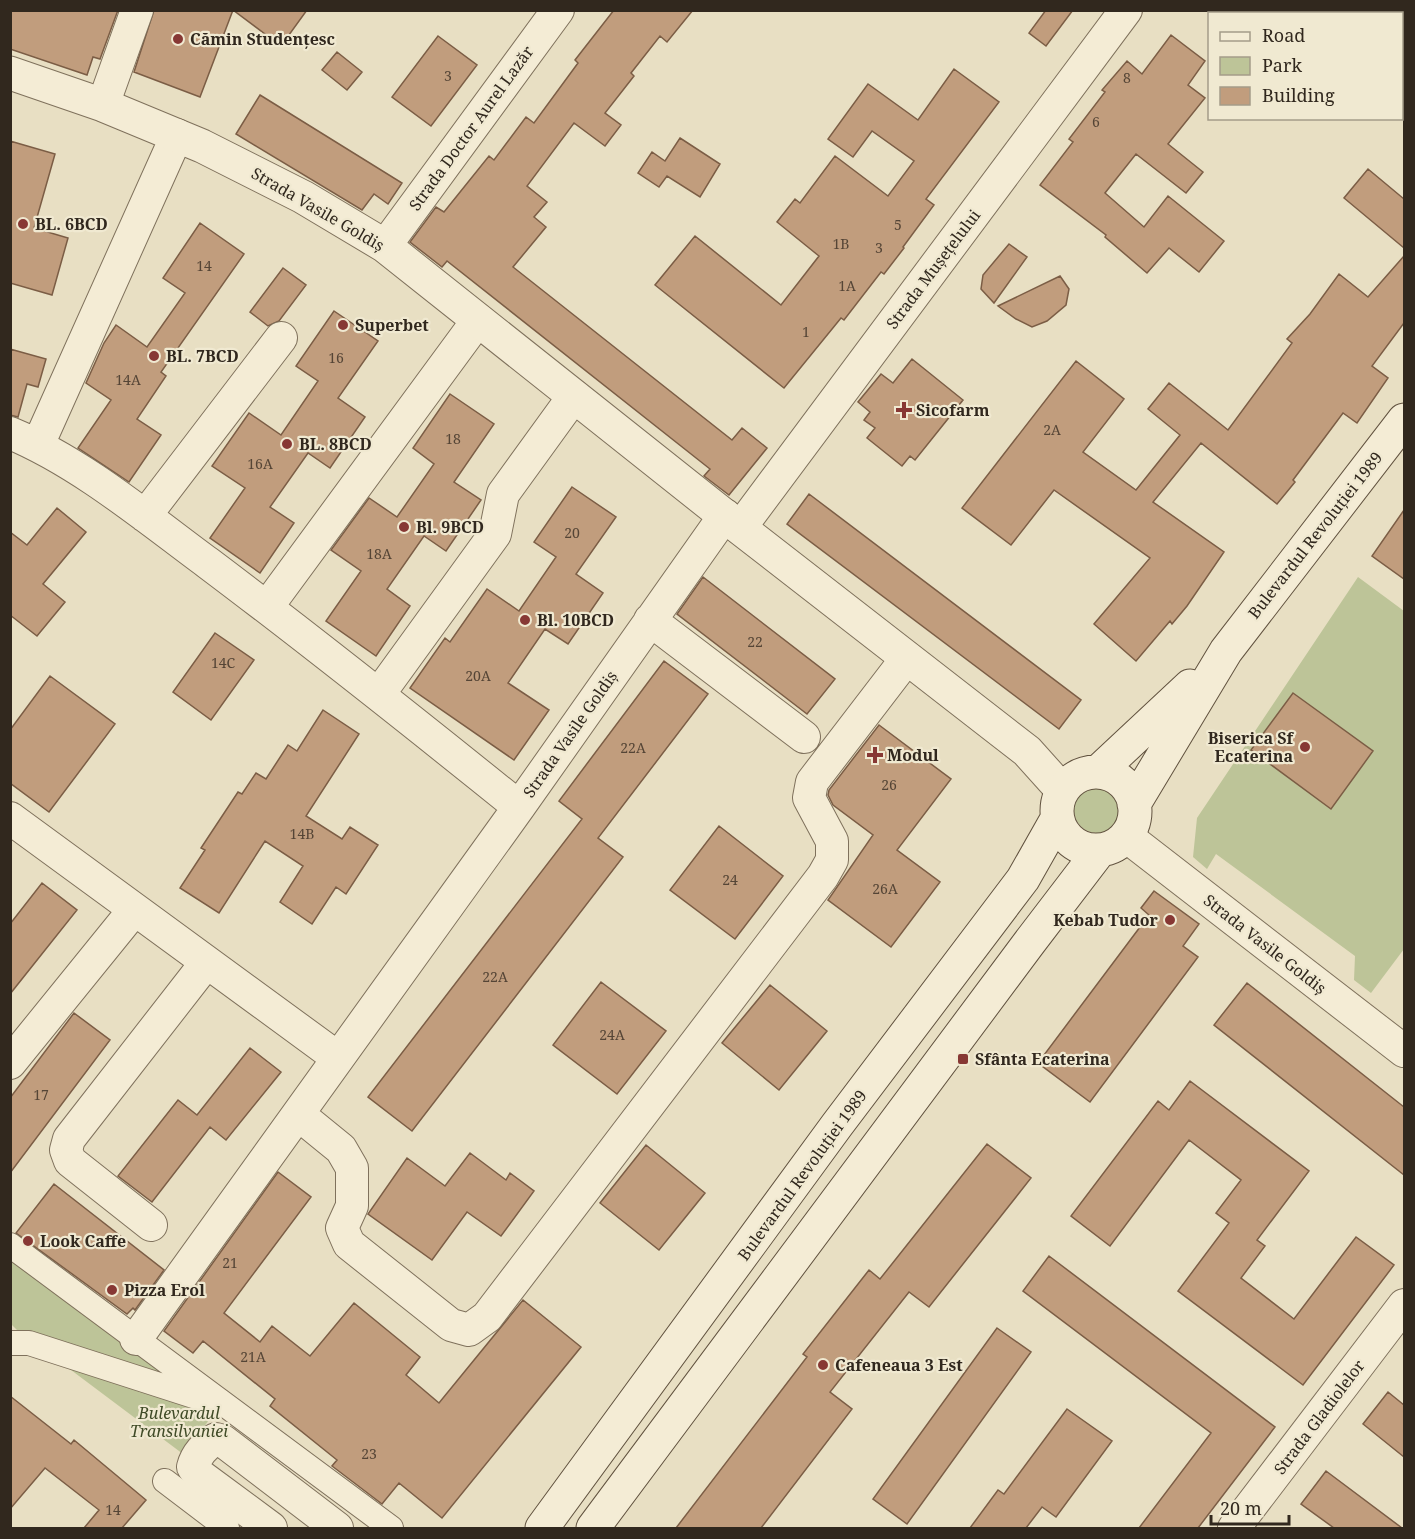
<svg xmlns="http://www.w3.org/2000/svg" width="1415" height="1539" viewBox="0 0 1415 1539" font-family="'Noto Serif',serif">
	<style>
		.green { fill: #bdc498 }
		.building { fill: #c19d7d; stroke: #7b5d45; stroke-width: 1.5 }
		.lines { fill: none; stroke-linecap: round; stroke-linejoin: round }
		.pedestrian-casing { stroke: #7f715c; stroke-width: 26 }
		.minor-casing { stroke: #7f715c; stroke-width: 34 }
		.tertiary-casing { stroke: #7f715c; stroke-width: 35 }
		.secondary-casing { stroke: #61523f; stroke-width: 35 }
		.pedestrian { stroke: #f4ecd5; stroke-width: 24 }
		.minor { stroke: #f4ecd5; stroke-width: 32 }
		.tertiary { stroke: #f4ecd5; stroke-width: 33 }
		.secondary { stroke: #f4ecd5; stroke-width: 33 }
		.poi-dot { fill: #873834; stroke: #f0e9d1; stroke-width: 2 }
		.labels { text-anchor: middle; stroke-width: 4.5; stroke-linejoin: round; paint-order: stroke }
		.number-label { font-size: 14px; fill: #554536 }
		.poi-label { font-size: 16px; font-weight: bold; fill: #31281e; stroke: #f0e9d1; text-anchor: start }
		.street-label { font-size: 16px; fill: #31281e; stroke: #f0e9d1 }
		.park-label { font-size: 16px; font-style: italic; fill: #404b27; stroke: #f0e9d1 }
	</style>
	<rect width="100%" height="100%" fill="#e8dfc3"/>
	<path class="green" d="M1358 577 1404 611V949L1371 993 1354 980 1355 956 1216 854 1207 869 1193 857 1197 818Z
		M1074 810a23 23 0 1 1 46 0a23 23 0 1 1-46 0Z
		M10 1255 179 1381 17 1330 11 1324Z
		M59 1361 216 1411 183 1454Z"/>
	<path class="building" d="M10 10H118L100 59 93 57 87 75 10 49Z
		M154 10H233L200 97 134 72Z
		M233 10H307L281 46Z
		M614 10H693L667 42 660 36 631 73 634 76 605 113 621 125 605 146 574 123 527 186 547 202 534 217 546 227 513 267 732 440 742 428 767 448 729 495 704 476 710 469 447 261 442 267 410 242 436 207 444 212 489 156 494 160 526 117 534 123 578 63 575 60Z
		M1046 10H1073L1046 46 1029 33Z
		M1171 35 1205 61 1188 85 1205 98 1168 144 1203 172 1186 193 1136 154 1105 193 1144 227 1168 196 1224 241 1199 272 1169 248 1147 273 1105 237 1106 235 1040 185 1073 142 1069 139 1105 92 1102 90 1127 61 1142 74Z
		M438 36 477 65 431 126 392 97Z
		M337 52 362 72 347 90 322 70Z
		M954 69 999 102 926 199 934 205 903 247 904 248 884 274 881 272 844 320 841 318 784 388 655 285 695 236 781 305 819 256 777 222 795 199 800 203 835 156 888 196 914 161 872 131 853 157 828 139 868 84 918 120Z
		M260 95 402 183 388 204 374 194 362 210 236 134Z
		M680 138 720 164 700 197 667 176 659 187 638 173 652 152 665 161Z
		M10 141 55 154 34 228 68 238 52 295 10 283Z
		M1368 169 1404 199V248L1344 198Z
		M200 223 244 254 161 372 166 376 137 419 161 435 129 482 78 448 111 400 86 383 104 343 116 325 147 347 185 293 163 278Z
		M1009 244 1027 257 994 303 981 289 983 275Z
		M1404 256V323L1372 366 1388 378 1357 423 1343 413 1293 480 1295 482 1277 504 1201 443 1153 502 1224 552 1187 606 1172 624 1170 621 1136 661 1094 624 1150 558 1054 490 1011 545 962 508 1076 361 1124 399 1083 452 1136 490 1180 435 1148 409 1169 383 1228 430 1292 343 1287 339 1310 314 1339 274 1368 297Z
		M283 268 306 285 279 321 268 326 250 312Z
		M1060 276 1069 289 1066 305 1047 321 1032 327 1016 319 998 306Z
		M334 311 378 341 338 398 365 417 330 468 308 453 270 507 294 523 260 573 210 538 245 488 212 466 249 413 281 435 318 381 296 366Z
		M10 349 46 359 38 387 27 384 18 417 10 415Z
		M912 359 963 400 915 460 910 456 902 466 867 438 875 428 864 420 870 412 858 402 881 374 893 383Z
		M450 394 494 424 454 482 481 500 446 551 424 536 387 589 410 606 376 656 326 621 361 571 331 550 369 498 397 517 434 464 413 448Z
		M572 487 616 517 576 574 603 593 568 644 545 629 508 683 549 710 514 760 410 688 445 638 450 642 487 589 519 611 556 557 534 542Z
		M809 494 1081 700 1059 729 787 524Z
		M57 508 86 532 43 584 65 602 37 636 10 615V532L27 545Z
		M1404 510V579L1372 556Z
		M703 577 835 679 807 714 677 614Z
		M215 633 254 660 211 720 173 692Z
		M664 661 708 694 598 838 623 857 412 1131 368 1097 582 819 559 801Z
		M50 676 115 724 49 812 10 783V730Z
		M1293 693 1373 751 1331 809 1251 750Z
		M323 710 359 734 306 816 342 839 350 827 378 845 346 894 336 887 312 924 280 902 303 866 265 841 219 913 180 888 205 850 201 848 238 792 242 794 256 773 266 779 288 745 297 751Z
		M879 725 951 779 897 850 940 882 891 947 828 900 873 835 833 805 828 795 829 790Z
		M719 826 783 876 735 939 670 890Z
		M42 883 77 910 10 994V924Z
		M1154 891 1199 924 1183 946 1198 957 1090 1102 1038 1063 1149 915 1141 908Z
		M601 982 666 1031 617 1094 553 1045Z
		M1247 983 1404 1107V1175L1214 1025Z
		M770 985 827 1031 779 1090 722 1043Z
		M74 1013 110 1040 10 1173V1098Z
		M250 1048 281 1072 226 1140 210 1127 152 1202 118 1176 178 1100 197 1115Z
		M1190 1081 1309 1171 1257 1240 1265 1246 1241 1278 1294 1319 1356 1237 1394 1265 1303 1385 1178 1291 1229 1223 1216 1213 1241 1180 1189 1140 1110 1246 1071 1216 1158 1101 1169 1110Z
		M987 1144 1031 1178 929 1307 909 1292 830 1392 852 1409 761 1528H676L807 1357 803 1354 869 1270 880 1279Z
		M646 1145 705 1193 659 1250 600 1203Z
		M470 1153 506 1180 510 1173 534 1191 501 1236 467 1212 432 1260 368 1214 407 1158 445 1186Z
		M278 1172 311 1197 224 1313 260 1342 272 1326 310 1356 354 1303 420 1357 406 1375 439 1403 523 1300 581 1347 442 1518 399 1483 382 1504 332 1466 337 1460 270 1406 275 1399 203 1341 193 1353 164 1331Z
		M54 1184 164 1270 135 1310 133 1308 127 1314 16 1233Z
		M1049 1256 1275 1427 1198 1528H1139L1211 1433 1023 1291Z
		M997 1328 1031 1352 907 1524 873 1499Z
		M1388 1392 1404 1405V1457L1363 1424Z
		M10 1396 71 1444 74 1440 146 1500 122 1528H84L99 1510 45 1468 10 1509Z
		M1067 1409 1112 1441 1056 1517 1042 1507 1026 1528H970L998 1490 1004 1494Z
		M1326 1471 1402 1528H1334L1301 1504Z"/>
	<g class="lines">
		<g class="pedestrian-casing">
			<path id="pedestrian" d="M10 1245 391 1528
				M10 1343H29L209 1401
				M165 1481 227 1528"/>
		</g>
		<g class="minor-casing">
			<path id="minor" d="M103 105 137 10
				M385 246 558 10
				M10 433C80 462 147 518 208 563 313 642 416 724 519 807
				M38 445 177 135
				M145 516 281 338
				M740 528 1126 10
				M267 607 478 320
				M650 620 804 737
				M379 694 495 534 503 494 574 396
				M10 818 338 1058
				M1126 836 1404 1051
				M10 1063 134 910
				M298 1114 341 1149 352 1168V1206L342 1228 349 1244 451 1325 469 1330 487 1317 823 876 832 860V841L809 798 812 782 907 658
				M151 1225 70 1161 66 1150 69 1139 206 963
				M136 1339 519 807 725 515
				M271 1528 198 1474 193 1467C196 1455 205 1445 216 1439L223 1441 337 1528
				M1234 1528 1404 1305"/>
		</g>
		<g class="tertiary-casing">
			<path id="tertiary" d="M10 73 103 105 202 146 303 197 385 246 740 528 1005 734 1027 751 1062 790"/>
		</g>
		<g class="secondary-casing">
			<path id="secondary" d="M1057 811a39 39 0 1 1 78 0a39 39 0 1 1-78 0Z
				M1098 772 1190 686
				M1134 804 1226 651 1404 420
				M542 1528 837 1125 1023 879 1057 819
				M593 1528 1029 943 1100 850"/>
		</g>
		<use href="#pedestrian" class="pedestrian"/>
		<use href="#minor" class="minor"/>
		<use href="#tertiary" class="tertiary"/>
		<use href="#secondary" class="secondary"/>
	</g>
	<g class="poi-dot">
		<circle cx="178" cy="39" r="6"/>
		<circle cx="23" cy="224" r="6"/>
		<circle cx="343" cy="325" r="6"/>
		<circle cx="154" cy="356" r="6"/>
		<path d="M901 401h6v6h6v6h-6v6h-6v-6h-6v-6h6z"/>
		<circle cx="287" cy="444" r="6"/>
		<circle cx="404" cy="527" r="6"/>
		<circle cx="525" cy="620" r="6"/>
		<circle cx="1305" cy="747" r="6"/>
		<path d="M872 746h6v6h6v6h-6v6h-6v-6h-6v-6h6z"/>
		<circle cx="1170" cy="920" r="6"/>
		<rect x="957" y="1053" width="12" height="12" rx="3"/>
		<circle cx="28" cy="1241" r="6"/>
		<circle cx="112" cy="1290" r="6"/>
		<circle cx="823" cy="1365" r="6"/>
	</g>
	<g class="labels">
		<g class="number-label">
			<text x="448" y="81">3</text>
			<text x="1127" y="83">8</text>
			<text x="1096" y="127">6</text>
			<text x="898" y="230">5</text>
			<text x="841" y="249">1B</text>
			<text x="879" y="253">3</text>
			<text x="204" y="271">14</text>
			<text x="847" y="291">1A</text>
			<text x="806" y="337">1</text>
			<text x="336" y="363">16</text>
			<text x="128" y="385">14A</text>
			<text x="1052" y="435">2A</text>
			<text x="453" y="444">18</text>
			<text x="260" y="469">16A</text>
			<text x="572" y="538">20</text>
			<text x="379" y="559">18A</text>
			<text x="755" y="647">22</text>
			<text x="223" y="668">14C</text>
			<text x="478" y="681">20A</text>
			<text x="633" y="753">22A</text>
			<text x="889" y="790">26</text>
			<text x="302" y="839">14B</text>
			<text x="730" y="885">24</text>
			<text x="885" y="894">26A</text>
			<text x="495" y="982">22A</text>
			<text x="612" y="1040">24A</text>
			<text x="41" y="1100">17</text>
			<text x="230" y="1268">21</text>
			<text x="253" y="1362">21A</text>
			<text x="369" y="1459">23</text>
			<text x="113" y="1515">14</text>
		</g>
		<g class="poi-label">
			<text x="190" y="45">Cămin Studențesc</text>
			<text x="35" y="230">BL. 6BCD</text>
			<text x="355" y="331">Superbet</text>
			<text x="166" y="362">BL. 7BCD</text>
			<text x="916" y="416">Sicofarm</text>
			<text x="299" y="450">BL. 8BCD</text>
			<text x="416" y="533">Bl. 9BCD</text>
			<text x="537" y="626">Bl. 10BCD</text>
			<text x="1293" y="744" text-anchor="end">Biserica Sf<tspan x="1293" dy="18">Ecaterina</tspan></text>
			<text x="887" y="761">Modul</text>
			<text x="1158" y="926" text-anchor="end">Kebab Tudor</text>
			<text x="975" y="1065">Sfânta Ecaterina</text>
			<text x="40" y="1247">Look Caffe</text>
			<text x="124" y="1296">Pizza Erol</text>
			<text x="835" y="1371">Cafeneaua 3 Est</text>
		</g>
		<g class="street-label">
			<text transform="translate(471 128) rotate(-54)" y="6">Strada Doctor Aurel Lazăr</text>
			<text transform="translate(318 209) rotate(30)" y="6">Strada Vasile Goldiș</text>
			<text transform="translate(933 269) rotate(-53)" y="6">Strada Mușețelului</text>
			<text transform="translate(1315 535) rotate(-52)" y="6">Bulevardul Revoluției 1989</text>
			<text transform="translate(570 734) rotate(-55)" y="6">Strada Vasile Goldiș</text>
			<text transform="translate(1265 944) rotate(38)" y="6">Strada Vasile Goldiș</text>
			<text transform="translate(802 1175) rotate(-54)" y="6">Bulevardul Revoluției 1989</text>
			<text transform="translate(1319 1417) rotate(-53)" y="6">Strada Gladiolelor</text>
		</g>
		<g class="park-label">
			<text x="179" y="1419">Bulevardul<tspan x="179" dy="18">Transilvaniei</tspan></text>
		</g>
	</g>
	<rect width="1415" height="1539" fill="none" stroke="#31281e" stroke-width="24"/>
	<rect x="1208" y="12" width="195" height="108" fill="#f0e9d1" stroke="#a49c89" stroke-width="1.5"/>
	<rect x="1220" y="32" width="30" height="9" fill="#f4ecd5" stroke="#a49c89" stroke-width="1.5"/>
	<text x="1262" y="42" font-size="18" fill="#31281e">Road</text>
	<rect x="1220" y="57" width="30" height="18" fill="#bdc498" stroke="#a49c89" stroke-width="1.5"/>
	<text x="1262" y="72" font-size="18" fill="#31281e">Park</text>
	<rect x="1220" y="87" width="30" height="18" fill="#c19d7d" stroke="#a49c89" stroke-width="1.5"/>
	<text x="1262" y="102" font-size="18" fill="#31281e">Building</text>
	<path d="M1211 1515v9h78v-9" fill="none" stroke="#31281e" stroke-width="3"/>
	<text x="1220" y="1515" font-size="18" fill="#31281e" stroke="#f0e9d1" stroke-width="4.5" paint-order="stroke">20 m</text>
</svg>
